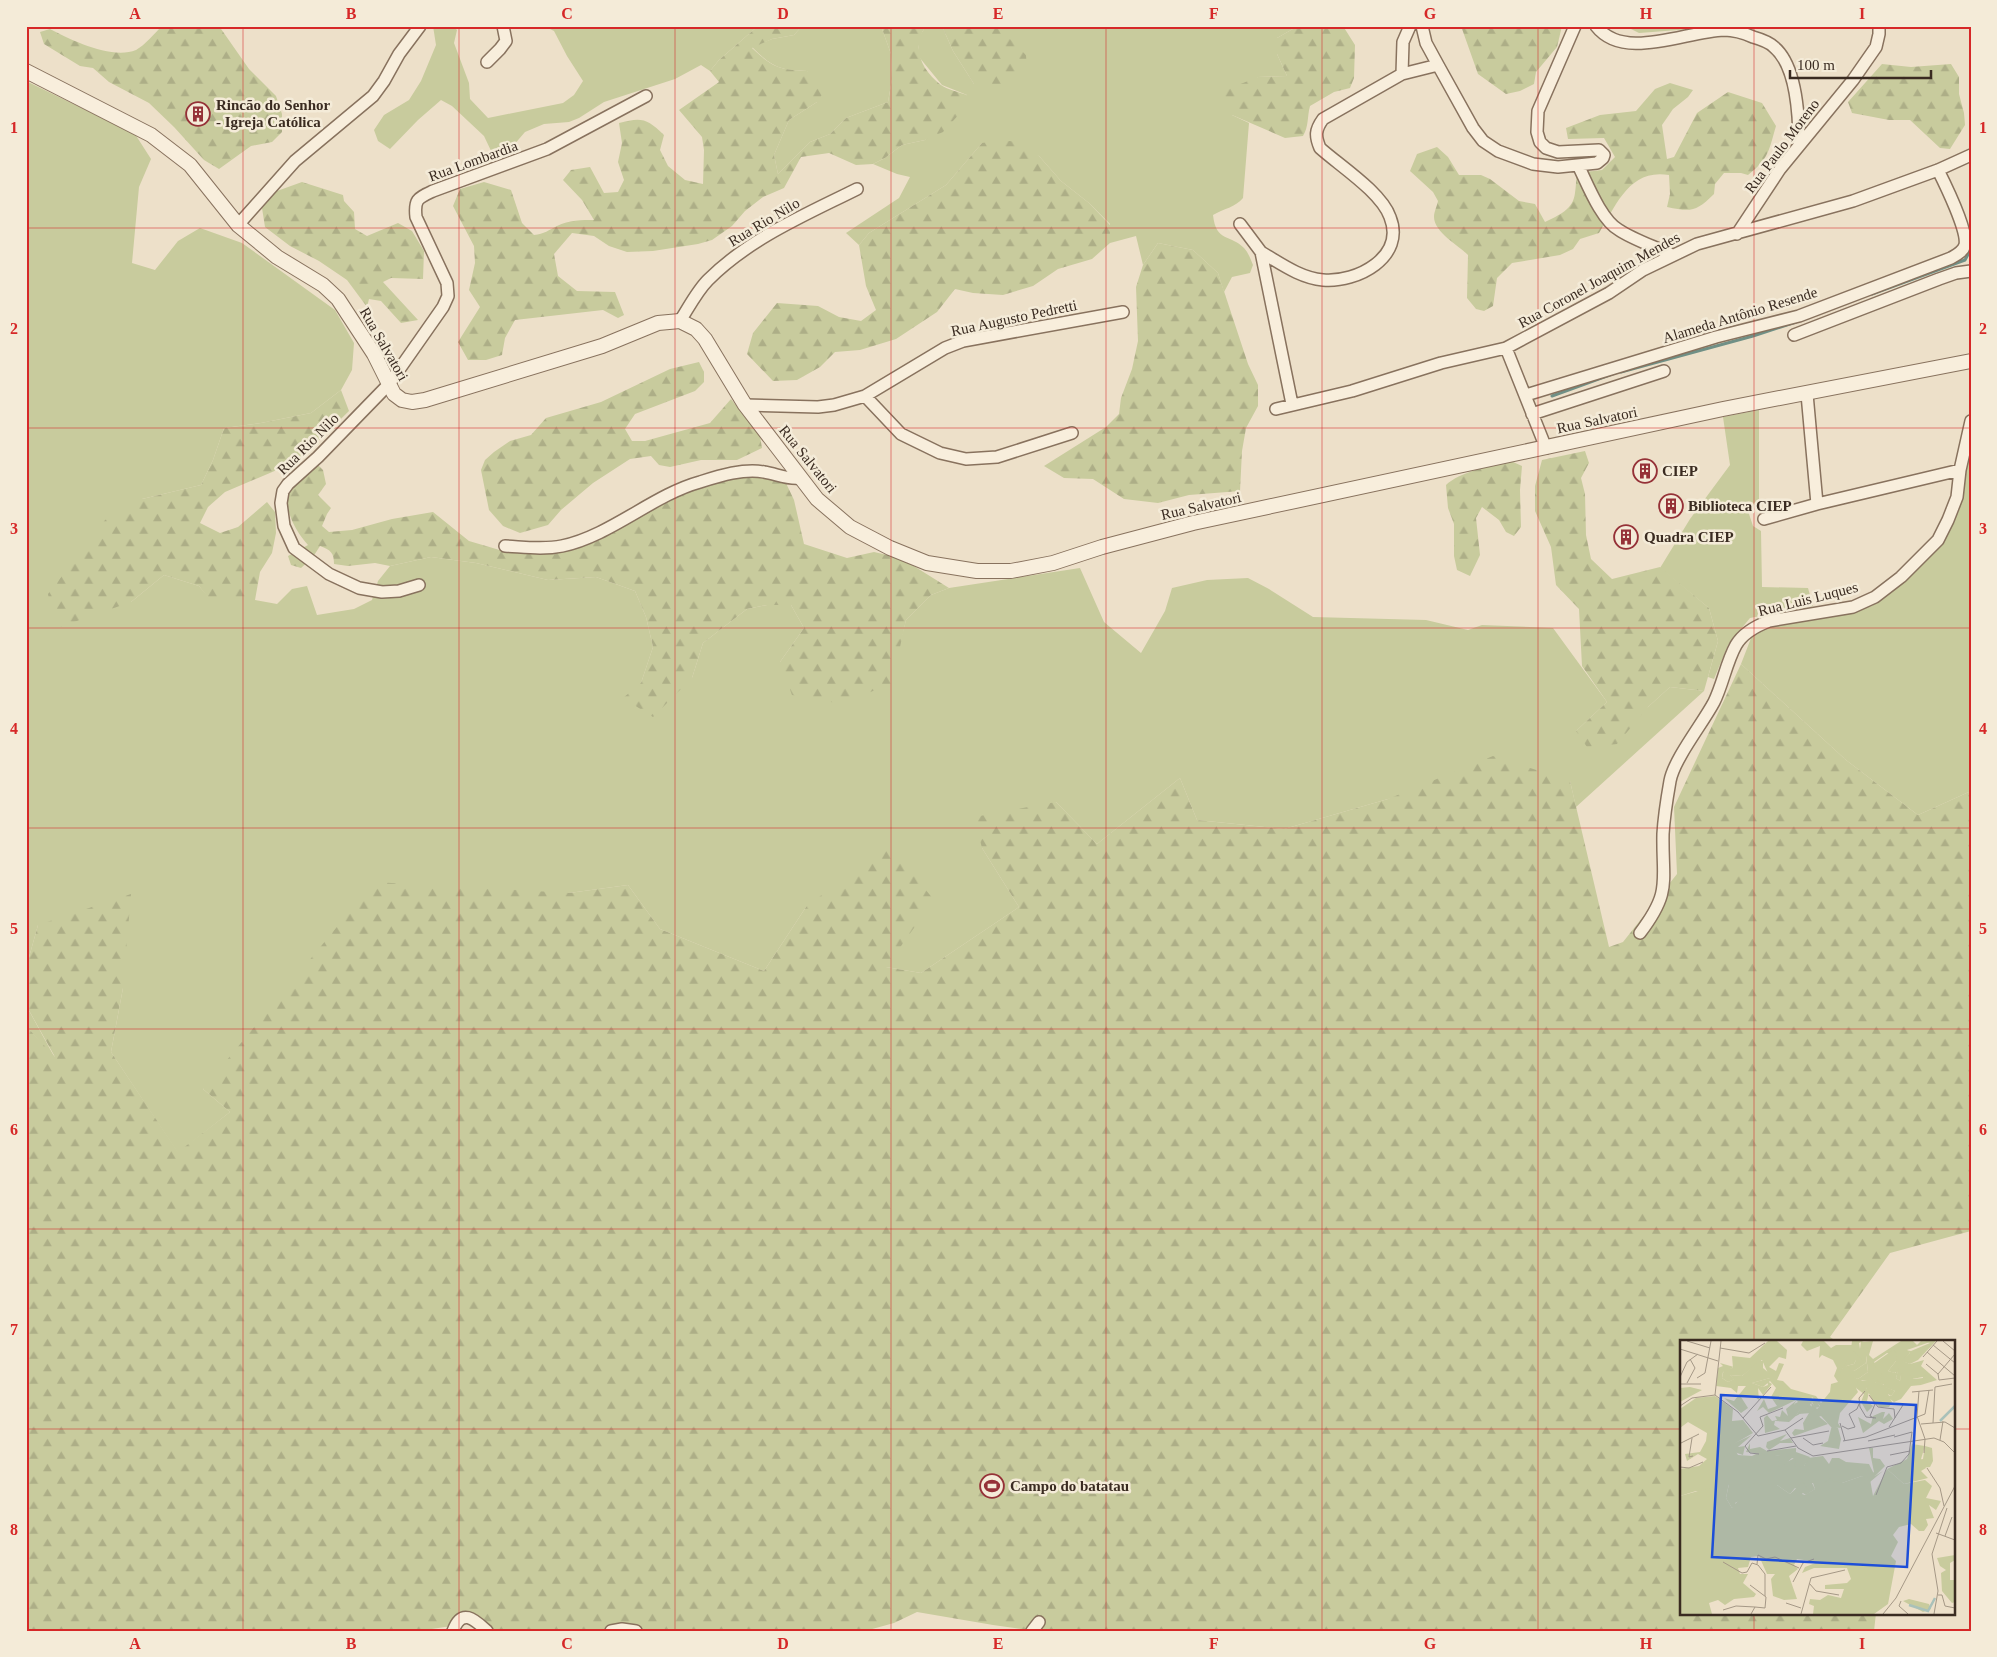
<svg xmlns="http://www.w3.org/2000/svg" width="1997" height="1657" viewBox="0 0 1997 1657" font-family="'Times New Roman',serif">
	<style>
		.green { fill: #c8cb9d }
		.forest { fill: url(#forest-firs) }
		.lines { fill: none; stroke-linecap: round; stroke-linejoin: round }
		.stream { stroke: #709086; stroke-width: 3 }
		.minor-casing { stroke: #88725e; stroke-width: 14 }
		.tertiary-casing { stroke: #88725e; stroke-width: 16 }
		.minor { stroke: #f8eedc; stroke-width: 11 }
		.tertiary { stroke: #f8eedc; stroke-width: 14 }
		.grid { fill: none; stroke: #d62828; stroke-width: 1; stroke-opacity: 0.55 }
		.labels { text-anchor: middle; stroke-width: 5; stroke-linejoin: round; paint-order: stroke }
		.poi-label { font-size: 15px; font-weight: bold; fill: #3a2b21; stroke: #f4ebd8; text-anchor: start }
		.street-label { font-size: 15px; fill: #3a2b21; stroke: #f4ebd8 }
		.inset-river { fill: none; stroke: #a9c1b9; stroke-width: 2.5 }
		.inset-road { fill: none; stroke: #a59886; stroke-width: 1 }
		.view { fill: #1d4ed8; fill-opacity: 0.15; stroke: #1d4ed8; stroke-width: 2.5 }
		.inset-edge { fill: none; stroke: #3a2b21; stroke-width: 2.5 }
		.neatline { fill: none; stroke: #d62828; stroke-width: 2 }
		.grid-label { font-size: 16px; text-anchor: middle; font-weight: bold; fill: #d62828 }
	</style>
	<defs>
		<pattern id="forest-firs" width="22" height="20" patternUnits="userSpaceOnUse" patternTransform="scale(1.25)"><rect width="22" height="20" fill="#c8cb9d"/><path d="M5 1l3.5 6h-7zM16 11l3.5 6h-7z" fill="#adae87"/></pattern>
	</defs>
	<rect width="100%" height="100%" fill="#ede0c9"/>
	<path class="green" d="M433 26H453L457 30 454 43 469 83 470 99 488 118 563 103 574 95 583 81 567 56 554 31 544 26H758L719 60 710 71 701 65 675 79 604 102 579 118 569 122 544 124 525 132 506 154 493 155 484 136 452 106 441 100 418 120 390 149 378 141 374 130 384 115 409 100 421 81 436 45Z
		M802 26H881L891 54 892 79 888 102 846 118 830 134 810 142 778 174 774 155 789 120 817 102 807 71C779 70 772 67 752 47L772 39 794 35Z
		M926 26H942L953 51 974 84 999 29 997 26H1024L1027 29 1033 26H1298L1277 38V54L1287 76 1258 77 1232 115 1249 123 1243 198C1236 207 1223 209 1213 215 1216 243 1231 234 1244 248 1248 252 1251 260 1253 265L1250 273 1232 277 1224 292 1218 273 1193 250 1158 243 1143 265 1136 236 1110 243V224L1089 203 1061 181 1039 156 982 143 946 185 869 233 859 245 846 233 899 198 910 177 897 174 873 164 885 158 902 145 925 140 967 95 942 85 919 57V37Z
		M1625 26H1731L1639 33Z
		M26 81 135 134 151 159 139 187 132 263 155 270 178 241 200 228 242 243 335 310 354 343 352 370 341 390 311 413 261 423 224 428 213 460 201 485 142 499 131 602 164 575 199 586 211 600H255L277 604 292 589 307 586 317 615 354 609 372 600 378 581 390 566 431 557 476 563 548 580 596 577 635 591 646 617 653 647 641 683 692 678 703 643 747 609 767 605H791L804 628 780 662 899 647 906 620 931 595 949 588 1080 568 1104 622 1141 653 1165 611 1172 588 1207 580 1248 578 1269 589 1313 617 1426 620 1468 630 1482 625 1553 628 1607 702 1576 731 1648 707 1670 687 1704 691 1576 807 1570 781 1388 799 1284 829 1197 820 1180 778 1097 844 1056 802 982 848 1019 907 921 973 886 967 806 907 764 971 660 929 628 885 569 893 203 1089 230 1112 178 1153 111 1052 123 988 38 925 26 968Z
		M1759 410V504L1748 511 1753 526 1761 531 1762 587 1808 588 1813 606 1750 618 1728 645 1714 679 1708 677 1718 641 1709 608 1660 568 1690 519 1730 465 1723 417Z
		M1971 432V791L1918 815 1846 760 1741 664 1753 633 1763 627 1835 615 1872 606 1906 578 1935 550 1959 511Z
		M26 1005 56 1060 26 1026Z"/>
	<path class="forest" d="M162 26H219L249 69 276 96 282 114V132L272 142 251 146 219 169 204 160 174 127 149 103 109 82 93 68 80 66 44 44 40 32 50 29C71 40 112 60 136 50 145 45 155 33 162 26Z
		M758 26H802L794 35 772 39 752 48C772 67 779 70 807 71L824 92 817 102 789 120 774 155 778 174 810 142 830 134 846 118 888 102 892 79 891 54 881 26H926C911 47 921 70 941 85 948 90 959 92 967 95L962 111 943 132 925 140 902 145 885 158 873 164 856 165 829 153 801 157 784 188 763 197 745 211 732 226 712 240 698 244 653 251 627 252 609 246 594 236 572 233 554 254 558 276 577 291 615 292 624 315 618 318 603 310 515 320 505 338 502 355 486 360H468L458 342 480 307 469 290 475 263 474 246 453 206 460 189 484 182 511 190 522 223 534 235C544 234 549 230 557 226 569 220 582 220 594 220L582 200 563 180 571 170 590 167 604 193 618 192 624 180 618 162 622 143 619 123C641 117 647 118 664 135L660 150 668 166 685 180 703 184 704 150 702 137 679 110 719 82 710 71 719 60Z
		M942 26H997L1026 55 1027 70 1014 82 990 91 974 84 953 51Z
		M1298 26H1343L1355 45 1354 78 1350 88 1334 92 1310 106C1307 117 1309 126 1303 136L1285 138 1232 115 1224 103 1223 91 1258 77 1287 76 1277 54V38Z
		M1461 26H1562L1557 47 1536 72 1534 84 1520 91 1506 94 1478 74Z
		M1882 64 1911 67 1951 64 1959 77V94L1964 113 1965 125 1950 149 1940 148 1910 120H1889L1852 113 1848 102Z
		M1670 83 1693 90 1688 97 1673 109 1662 125 1667 159 1674 157 1697 113 1728 92 1762 103 1776 126C1769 150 1769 159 1748 175L1741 173H1724L1715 184 1714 194C1696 212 1691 212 1667 207L1670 194 1669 175C1629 168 1616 206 1599 233L1580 239 1573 249 1560 255 1512 263 1497 278 1493 306 1484 311 1476 309 1467 298 1468 255C1458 245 1434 232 1434 217 1434 212 1437 206 1438 201L1433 192 1410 171 1417 154 1437 147 1448 157 1459 175H1481L1490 179 1519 201 1535 204 1545 222C1559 215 1573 210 1575 193 1576 186 1576 180 1577 173L1602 170 1615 157 1604 138 1568 139 1566 128 1600 115 1636 111 1655 89Z
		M1000 140 1019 142 1039 156 1061 181 1089 203 1110 225V243L1092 259 1058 269 1033 286 1003 295 973 293 955 289 937 312 896 339 860 350 835 352 820 367 797 380 773 381 747 354 753 333 777 303 818 306 839 317 861 321 876 310 866 286 859 245 869 233 946 185 982 143Z
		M302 182 343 195 344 201 354 212 355 229 367 236 398 223 412 231 424 251 423 279 391 278 383 282 418 320 401 323 381 301 369 299 367 307 347 280 319 261 290 246 265 227 262 208 277 191Z
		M1158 243 1193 250 1218 273 1248 364 1258 385V406L1246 428 1242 451 1240 491 1189 495 1158 503 1124 499 1093 479 1064 478 1044 466 1106 427 1119 414 1121 398 1132 369 1138 341 1136 287 1143 265Z
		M699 362 704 372V382L695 391 635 414 625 429 632 441H645L710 423 731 399 760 436 762 448 737 460H701L670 467 659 465 651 456 630 459 593 483 561 510 548 525 520 533 503 526 489 510 481 470 485 460 494 452 510 441 531 435 546 418 601 402 670 369Z
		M341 390 349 411 298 461 225 492 208 507 200 523 220 533 238 527 267 502 275 512 276 533 272 553 260 572 255 600H210L199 586 164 575 131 602 54 629 48 594 105 520 142 499 201 485 213 460 224 428 261 423 311 413Z
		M1585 451 1589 463 1581 478 1585 494 1586 535 1591 559 1612 579 1660 567 1709 608 1718 641 1704 691 1670 687 1648 707 1617 744 1587 747 1576 731 1607 702 1582 666 1579 609 1556 585 1551 547 1535 511V486L1542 460Z
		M1511 461 1522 466 1520 490 1521 527 1514 536 1506 532 1499 520 1482 507 1476 518 1480 555 1470 576 1457 570 1454 556V524L1448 508 1446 485C1458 473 1493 464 1511 461Z
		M317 464 323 470 326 484 318 495 331 508 327 514 322 526 329 532 352 530 392 519 433 512 469 541 503 551 572 544 605 537 666 499 713 483 753 475 785 481 794 500 804 544 847 558 874 552 901 558 949 588 931 595 906 620 892 683 842 704 792 695 780 662 804 628 791 605H767L747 609 703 643 692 678 653 717 623 698 641 683 653 647 646 617 635 591 596 577 548 580 476 563 431 557 390 566 375 563 348 566 334 564C334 553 331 550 320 546L313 557 301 568 291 565 288 556 308 545C297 533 282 509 290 492 295 482 309 472 317 464Z
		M1741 664 1846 760 1918 815 1971 791V1231L1890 1253 1830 1337 1836 1341H1681V1613H1876L1874 1631H1036L993 1625 917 1612 894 1623 865 1631H482L477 1622 419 1631H26V1026L55 1057 26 1005V968L38 925 131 894 123 988 111 1052 178 1152 230 1112 203 1089 374 882 569 893 628 885 660 929 764 971 806 907 888 844 934 900 886 967 921 973 1019 907 982 848 974 817 1056 802 1097 844 1180 778 1197 820 1284 829 1388 799 1493 756 1570 781 1609 947 1623 942 1677 874 1674 807Z"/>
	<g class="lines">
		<path class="stream" d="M1872 294 1965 260 1971 249
			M1621 372 1753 336 1796 322
			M1552 396 1615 373"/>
		<g class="minor-casing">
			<path id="minor" d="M1422 26 1426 43 1438 65 1473 128 1483 141 1498 151 1533 164 1558 167 1597 163 1603 158 1604 155 1599 150 1558 152 1546 148 1540 142 1537 132 1538 111 1575 26
				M1596 26C1624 62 1686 31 1724 30 1734 30 1744 33 1753 37 1760 39 1769 42 1774 47 1797 66 1799 117 1799 145
				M487 62 500 49 506 41 503 26
				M1402 74 1438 65
				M1578 165C1587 183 1601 220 1619 230 1634 240 1656 247 1672 255
				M1240 224 1261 252 1292 404
				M238 225 295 161 373 96 384 81 399 54 420 26
				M1737 234 1780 169 1853 80 1876 47 1879 34V26
				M1261 252C1280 263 1300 278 1323 280 1357 283 1406 257 1390 217 1381 192 1340 166 1320 148 1315 136 1315 130 1323 119L1402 74 1403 42 1410 26
				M680 321C689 307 697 291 708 280 750 238 805 215 857 189
				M1794 335 1939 279 1956 273 1971 271
				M1506 348 1546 448
				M1807 394 1817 504
				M1526 395 1716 337 1799 316 1951 258C1956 255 1963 252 1965 245 1968 231 1945 184 1938 170
				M865 396 901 434 940 453 966 459 997 457 1072 433
				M745 405 818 407 834 405 865 396 945 348 963 341 1123 312
				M1276 409 1352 391 1441 363 1506 348 1609 293 1643 270 1697 244 1853 201 1938 170 1971 155
				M1532 414 1664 371
				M1764 519 1817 504 1960 470
				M505 546C524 547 543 550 562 546 610 536 653 495 700 482 719 476 744 468 764 472 777 474 787 480 801 478
				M419 585 399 591 382 592 359 588 329 574 294 548 284 526 281 503 283 491 288 484 318 457 389 384 443 307 448 296 447 283 416 217C414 199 418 198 433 191L547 149 646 96
				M1640 933C1672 891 1662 882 1663 834 1664 817 1667 798 1670 781 1674 759 1703 723 1714 702 1723 684 1726 663 1736 645 1743 633 1756 626 1769 621L1853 607 1875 597 1901 577 1938 540 1948 520 1957 497 1960 470 1971 421
				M453 1631C462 1607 475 1620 487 1631
				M611 1631 622 1629 636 1631
				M1032 1631 1039 1622"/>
		</g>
		<g class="tertiary-casing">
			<path id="tertiary" d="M26 71 151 135 190 165 238 225 277 257 323 285 338 299 374 354 394 394 402 400 412 402 425 400 602 346 658 323 680 321 696 329 705 339 745 405 817 499 850 527 890 548 927 563 977 571H1011L1053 563 1102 547 1193 523 1723 409 1971 361"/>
		</g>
		<use href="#minor" class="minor"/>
		<use href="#tertiary" class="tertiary"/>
	</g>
	<path class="grid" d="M243 26V1631M459 26V1631M675 26V1631M891 26V1631M1106 26V1631M1322 26V1631M1538 26V1631M1754 26V1341M26 228H1971M26 428H1971M26 628H1971M26 828H1971M26 1029H1971M26 1229H1971M26 1429H1681M1953 1429H1971M1754 1613V1631"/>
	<defs>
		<g id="building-ring" transform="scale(1.25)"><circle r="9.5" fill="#f4ebd8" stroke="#953137" stroke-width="1.5"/><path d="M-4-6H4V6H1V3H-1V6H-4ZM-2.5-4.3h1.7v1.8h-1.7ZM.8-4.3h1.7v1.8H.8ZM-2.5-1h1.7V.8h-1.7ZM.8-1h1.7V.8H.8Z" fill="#953137"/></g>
		<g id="stadium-ring" transform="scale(1.25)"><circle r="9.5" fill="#f4ebd8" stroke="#953137" stroke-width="1.5"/><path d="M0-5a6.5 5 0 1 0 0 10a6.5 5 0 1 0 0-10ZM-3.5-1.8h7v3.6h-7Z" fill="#953137"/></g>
	</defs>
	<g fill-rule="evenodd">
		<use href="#building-ring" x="198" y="114"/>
		<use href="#building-ring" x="1645" y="471"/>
		<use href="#building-ring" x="1671" y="506"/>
		<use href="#building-ring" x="1626" y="537"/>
		<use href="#stadium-ring" x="992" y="1486"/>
	</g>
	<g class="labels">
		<g class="poi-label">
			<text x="216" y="110">Rincão do Senhor<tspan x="216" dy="17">- Igreja Católica</tspan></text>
			<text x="1662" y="476">CIEP</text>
			<text x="1688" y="511">Biblioteca CIEP</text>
			<text x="1644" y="542">Quadra CIEP</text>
			<text x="1010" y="1491">Campo do batatau</text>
		</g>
		<g class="street-label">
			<text transform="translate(1782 146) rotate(-53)" y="5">Rua Paulo Moreno</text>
			<text transform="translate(473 161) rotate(-20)" y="5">Rua Lombardia</text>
			<text transform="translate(764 222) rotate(-31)" y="5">Rua Rio Nilo</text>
			<text transform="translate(1599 280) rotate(-29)" y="5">Rua Coronel Joaquim Mendes</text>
			<text transform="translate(1740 315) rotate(-17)" y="5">Alameda Antônio Resende</text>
			<text transform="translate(1014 318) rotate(-12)" y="5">Rua Augusto Pedretti</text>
			<text transform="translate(384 344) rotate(60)" y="5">Rua Salvatori</text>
			<text transform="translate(1597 420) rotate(-12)" y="5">Rua Salvatori</text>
			<text transform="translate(308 444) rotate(-45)" y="5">Rua Rio Nilo</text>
			<text transform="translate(808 459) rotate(51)" y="5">Rua Salvatori</text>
			<text transform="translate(1201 506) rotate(-13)" y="5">Rua Salvatori</text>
			<text transform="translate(1808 599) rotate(-14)" y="5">Rua Luis Luques</text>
		</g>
	</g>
	<g transform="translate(1680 1340)">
		<rect width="275" height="275" fill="#ede0c9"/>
		<path d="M88 1H97L107 10 106 19 99 17 89 27 96 31 99 23 104 24 97 40 103 41 111 49 136 56 141 63 150 52 151 44 158 42 154 36 157 28 153 20 142 15 139 18 140 6 127 11 121 5 123 1H144L151 8 156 5H173L186 23 174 31 168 30 166 26 174 24 176 20 163 28 162 31 178 39 188 32 186 15 180 9 181 2 193 1 189 15 193 19 221 1H233L237 5 241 1 250 2 227 10 230 13 223 21 230 24 244 20 241 26 257 40 241 45 243 37 232 39 226 35H221L220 41 216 38 218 30 215 33 208 31 216 21V17L207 13 194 22 204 36 205 45 195 42 215 51 211 56 208 54 212 62 209 67H200L193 61 186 48 187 40H182L176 48 178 52 160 73 158 83 161 88 151 87 141 76 123 83 132 68 131 62 137 69 140 66 132 57 127 70 116 76 120 69 114 64 118 62 116 60 89 73 83 67 77 71 84 59 88 69 97 66 91 57 96 48 90 41 83 47 72 43 90 38 82 20 62 36 50 35 55 39 48 42 42 38 44 29 53 28 52 16 70 18ZM35 56 53 69 52 81 63 80 73 93 52 105 58 115 72 116 80 112 100 116V125L115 118 124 126 128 118 143 116 149 124 152 118H159L166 122 189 124 195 136 203 131 190 142 182 136 162 143H132L135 149 126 155 115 148 110 154 97 145H92L55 163 57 165 52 168 46 158 49 144 41 159 16 151 0 156V129L19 126 27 119 18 114 7 121 5 114 20 112 26 101 27 93 8 82 0 88V69L16 58ZM232 104 245 106 241 119 246 128 241 131 248 138 224 144 207 129 227 119Z" fill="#c8cb9d"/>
		<path d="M172 1H184L179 3 180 9 187 7 189 10 186 17 188 32 178 39 160 33 167 20H176L174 24 166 26 174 31 186 23 171 9ZM243 1H256L238 20 230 24 221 21 230 13 225 10 231 11 250 3ZM213 10 217 13 216 21 208 31 216 33V27L219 28 216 38 220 41 221 33 231 36 233 39 243 38 244 34 246 37 241 45 231 46 221 59 214 62 205 55 211 56 215 51 196 44V40L204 45V37L193 24ZM79 21H83V28L90 34V38L72 43 83 47 88 45 87 41 92 44 83 55 78 48 79 60 75 57H61L68 68 61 73 44 58 54 61 66 46H58L57 53 51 48 36 46 38 28 43 26 40 23 54 27 43 32 42 38 48 42 54 39 50 35 62 36ZM187 40 190 43 186 48 189 52 187 61 193 66 187 72 181 62 184 54 176 48 178 41ZM10 47 22 50 0 62V48ZM128 57 136 60 140 67 135 68 132 62 130 65 135 69 132 73 118 74 109 82 95 81 94 85 100 89 85 93 84 78 87 75 92 81 97 80 95 76 100 77 102 70 108 76 106 69 117 60 114 64 121 68 116 76 127 69ZM202 72H205L203 79 209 73 213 79 204 84 199 81 183 93 178 77 191 84 193 76ZM136 74 148 84 114 96 112 93 115 89 124 90 123 83ZM152 85 158 88 161 99 159 109 140 106 148 101ZM107 94 100 101 110 98 113 103H100L89 110 86 107 87 102ZM72 95 58 107 65 106 63 115 54 112 43 117 48 106ZM70 103V109L80 107 87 111 116 108V112L130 117 124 126 114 127 116 120 112 118 101 128 98 126 100 116 66 112ZM245 106 252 108 253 121 250 127 241 128 237 120 243 119ZM189 108H193V118L200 119 205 126 195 136 191 134 194 132ZM207 129 224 144 245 140 252 146 246 158 261 161 256 170 249 165 254 178 246 179 248 185 244 191H239L231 184 219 187 213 195 218 202 211 216 216 221 208 264 194 274H133L134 266 129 264 130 259 140 260 148 255 161 258 164 249H145V245L167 243 171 239 167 228H134L122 233 125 227 138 222 117 219 114 225 118 229 109 236 117 259 104 260 93 256 91 239 95 234H87L79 216 71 217 68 227 58 228 60 234H68L63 243 76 254 74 257 54 259 45 265 38 260 29 263 32 274H0V156L29 148 39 156 40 146 49 143 46 158 52 168 73 143 97 145 110 154 123 142 127 148 122 154 125 155 135 149 132 140 140 139 144 143 152 137 153 141 162 143 182 136 190 139 193 156ZM275 215V220L270 223V240H275V262L272 263 262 251 261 233 266 230 260 226 257 218ZM229 259 249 264 251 269 243 272 223 261Z" fill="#c8cb9d"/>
		<path class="inset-river" d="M260 81 275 66M229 265 248 271 255 258"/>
		<path class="inset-road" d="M7 1 30 8M41 1 35 55 58 72 78 96 105 90 118 108 133 116 254 98 264 102 275 113M263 1 275 11M253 5 275 23M40 8 69 13 85 3M0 9 38 21M247 12 275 36M275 14 258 34 259 40 275 38M243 17 257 1M246 24 258 34M0 37 7 22 18 14M17 38 25 33 31 1M7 43 15 28 10 19M0 44H21M185 51 179 58 180 67 186 77 196 78M239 51 237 76 245 99 244 113M232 52 253 50M189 55 198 67 214 69 215 78M0 66 12 58 35 55M63 78 91 47M194 78 190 76 195 64M160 83 165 101M253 83 255 47 272 44M241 84 265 82 275 88M162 86 168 89 175 87 169 74 177 69 179 64M209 87 223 65M105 90 123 78M12 98 9 117 13 116M111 98 149 91M123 98 133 105 143 103M260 100 263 81M163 101 186 97 245 74 249 50M188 101 215 95M1 103 19 94M87 111 116 106M79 114 70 113 65 106 83 86 80 77 103 68M210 115 230 111M0 127 9 128 23 122M247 128 260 148 264 166M196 155 207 127 221 123 229 114 232 92 214 97M256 193 275 200M265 196 272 177M43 222 62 233 67 232 72 223 78 225 85 234V256M77 224 78 215 86 219 95 217 119 228M113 242 123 223 134 219M129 243 136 251 159 255M70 245 86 257 85 268M258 255H262L265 266 275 268M221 261 219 266 228 274M106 263 121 268M43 270 56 266 75 267M71 274 75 267 85 268M121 274 131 238 165 230M203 274 216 258 275 146M254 274 258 251 252 214 267 168"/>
		<path class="view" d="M41 55 236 65 227 227 32 217Z"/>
		<rect width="275" height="275" class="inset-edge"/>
	</g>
	<rect width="1997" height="1657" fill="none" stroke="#f4ebd8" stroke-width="55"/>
	<path d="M1790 70v8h141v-8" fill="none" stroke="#3a2b21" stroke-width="2.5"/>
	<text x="1797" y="70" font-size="15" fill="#3a2b21" stroke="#f4ebd8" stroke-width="4" paint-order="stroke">100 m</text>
	<rect x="28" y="28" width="1942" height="1602" class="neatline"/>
	<g class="grid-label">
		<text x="135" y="19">A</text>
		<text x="351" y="19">B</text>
		<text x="567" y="19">C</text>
		<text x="783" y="19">D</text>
		<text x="998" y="19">E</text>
		<text x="1214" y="19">F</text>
		<text x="1430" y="19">G</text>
		<text x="1646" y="19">H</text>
		<text x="1862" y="19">I</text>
		<text x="14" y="133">1</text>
		<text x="1983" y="133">1</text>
		<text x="14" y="334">2</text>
		<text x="1983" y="334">2</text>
		<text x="14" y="534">3</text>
		<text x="1983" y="534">3</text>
		<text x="14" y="734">4</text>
		<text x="1983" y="734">4</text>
		<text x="14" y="934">5</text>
		<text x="1983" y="934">5</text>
		<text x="14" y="1135">6</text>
		<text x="1983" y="1135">6</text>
		<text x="14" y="1335">7</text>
		<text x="1983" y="1335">7</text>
		<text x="14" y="1535">8</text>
		<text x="1983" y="1535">8</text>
		<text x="135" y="1649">A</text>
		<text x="351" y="1649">B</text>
		<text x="567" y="1649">C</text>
		<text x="783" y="1649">D</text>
		<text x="998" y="1649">E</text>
		<text x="1214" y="1649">F</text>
		<text x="1430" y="1649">G</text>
		<text x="1646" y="1649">H</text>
		<text x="1862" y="1649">I</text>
	</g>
</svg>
